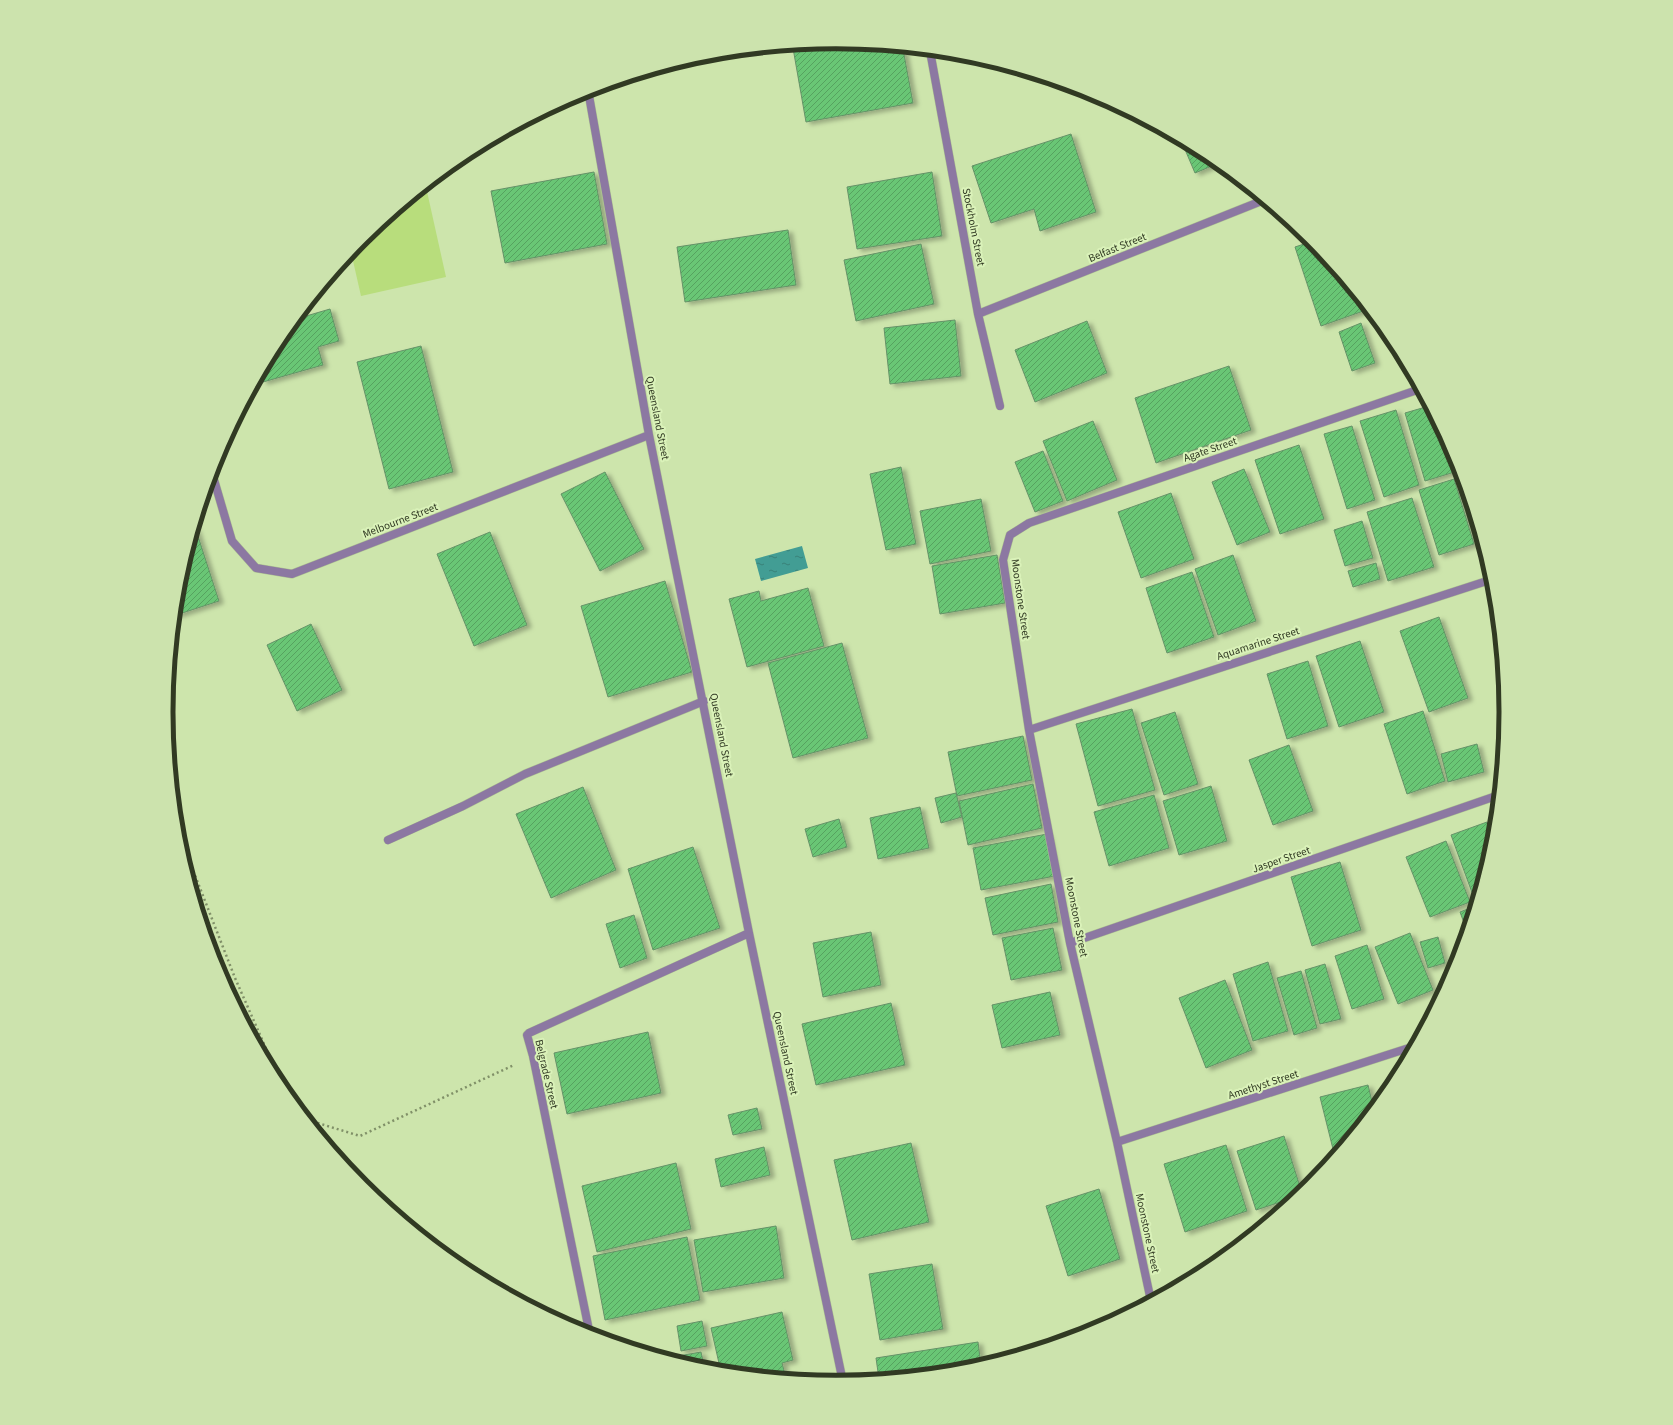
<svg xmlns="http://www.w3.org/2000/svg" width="1673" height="1425" viewBox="0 0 1673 1425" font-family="'Source Sans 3',sans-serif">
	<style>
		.grass { fill: #b8dd7c }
		.water { fill: url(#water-ripples) }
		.building { fill: url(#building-hatch); stroke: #659268; filter: url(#shadow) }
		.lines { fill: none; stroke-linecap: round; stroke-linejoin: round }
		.lane-casing { stroke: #aec391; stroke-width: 9 }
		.street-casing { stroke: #aec391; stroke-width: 9 }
		.path { stroke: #809068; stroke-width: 2.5; stroke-dasharray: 2 3; stroke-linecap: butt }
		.lane { stroke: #8c78a2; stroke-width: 8 }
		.street { stroke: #8c78a2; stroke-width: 8 }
		.labels { text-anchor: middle; stroke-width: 4; stroke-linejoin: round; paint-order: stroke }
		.street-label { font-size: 11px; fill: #313a23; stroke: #daf2b9 }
		.rim { fill: none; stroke: #313a23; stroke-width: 5 }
	</style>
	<defs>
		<pattern id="water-ripples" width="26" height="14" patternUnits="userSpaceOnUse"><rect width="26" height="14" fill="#429d94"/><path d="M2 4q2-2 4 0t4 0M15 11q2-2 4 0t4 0" fill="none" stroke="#388178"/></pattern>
		<pattern id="building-hatch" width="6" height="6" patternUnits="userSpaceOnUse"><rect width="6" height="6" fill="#69c674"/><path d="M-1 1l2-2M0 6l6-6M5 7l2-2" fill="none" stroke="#57a25f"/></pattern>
		<filter id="shadow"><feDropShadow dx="4.5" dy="2.5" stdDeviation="2" flood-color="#0004"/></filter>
	</defs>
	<rect width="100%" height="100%" fill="#cde5ac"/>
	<path class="grass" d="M426 187 446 277 361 296 351 252 363 238Z"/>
	<path class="water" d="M802 546 808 568 761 581 755 559Z"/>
	<path class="building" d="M837 42 903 49 913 103 806 122 793 48Z
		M1071 134 1096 212 1040 231 1034 209 991 223 972 166Z
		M1181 140 1209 155 1219 163 1195 173Z
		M594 172 607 244 505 263 491 191Z
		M932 172 942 236 857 249 847 187Z
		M788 230 796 285 685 302 677 247Z
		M1313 241 1369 309 1321 326 1295 247Z
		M921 244 934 304 856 321 844 260Z
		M330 309 339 341 318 347 323 365 263 382 261 374 279 340 296 319Z
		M955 320 961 376 890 384 884 328Z
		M1087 321 1107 373 1035 402 1015 350Z
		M1361 323 1375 363 1352 371 1339 332Z
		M421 346 453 472 389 489 357 362Z
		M1229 366 1251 430 1156 463 1135 398Z
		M1429 406 1451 447 1458 471 1425 481 1405 413Z
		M1396 410 1419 485 1384 497 1360 421Z
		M1093 421 1117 480 1067 501 1043 441Z
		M1352 426 1375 500 1347 509 1324 434Z
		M1299 445 1324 519 1280 534 1255 460Z
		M1043 451 1063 501 1035 512 1015 462Z
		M901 467 916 544 886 550 870 474Z
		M1244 469 1270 532 1237 545 1212 482Z
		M605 472 644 549 600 571 561 494Z
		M1454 479 1474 544 1439 555 1419 490Z
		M1171 493 1194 559 1141 578 1118 512Z
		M1412 498 1434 567 1388 581 1367 512Z
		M981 499 991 551 930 564 920 511Z
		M1362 521 1373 558 1345 566 1334 530Z
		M195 527 219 601 176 615 179 581Z
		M490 532 527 625 474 646 437 554Z
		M997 555 1005 603 940 614 932 566Z
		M1233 555 1256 621 1218 635 1195 569Z
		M1376 563 1380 579 1353 587 1348 571Z
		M1192 572 1214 637 1167 653 1146 588Z
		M665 581 692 672 608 697 581 606Z
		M808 588 824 646 747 667 729 599 759 591 761 601Z
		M1439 617 1468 698 1429 712 1400 631Z
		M311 624 342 690 297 711 267 645Z
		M1360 641 1384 712 1339 727 1316 656Z
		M842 643 868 738 793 758 768 663Z
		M1308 661 1328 726 1287 739 1267 674Z
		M1132 709 1155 790 1098 806 1076 724Z
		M1423 711 1445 781 1407 794 1384 724Z
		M1175 712 1198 784 1164 795 1141 723Z
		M1023 736 1032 780 957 796 948 752Z
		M1477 744 1484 772 1448 782 1441 754Z
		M1289 745 1313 811 1273 825 1249 760Z
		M1033 784 1042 828 968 845 959 801Z
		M1211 786 1227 841 1179 855 1163 801Z
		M583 787 616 870 551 898 516 814Z
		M956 793 962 817 941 823 935 798Z
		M1154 795 1169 848 1109 866 1094 812Z
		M920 807 929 848 878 859 870 818Z
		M1497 816 1496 827 1492 818Z
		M839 819 847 847 813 857 805 829Z
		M1487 822 1494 844 1478 897 1474 898 1451 835Z
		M1047 834 1055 876 981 890 973 848Z
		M1446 841 1470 902 1430 917 1406 857Z
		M693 847 720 928 653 950 628 869Z
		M1340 862 1361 930 1312 946 1291 877Z
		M1051 884 1058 922 993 935 985 898Z
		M1475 906 1467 931 1460 912Z
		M634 915 647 958 620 968 606 924Z
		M1053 928 1062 970 1011 980 1002 938Z
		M871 932 881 985 823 997 813 943Z
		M1410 933 1433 990 1398 1004 1375 947Z
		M1438 937 1445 963 1428 968 1420 942Z
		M1367 945 1384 999 1352 1009 1335 956Z
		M1268 962 1288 1031 1253 1041 1233 974Z
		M1325 964 1341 1019 1320 1024 1305 970Z
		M1301 971 1317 1028 1294 1035 1277 978Z
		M1225 980 1252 1050 1206 1068 1179 998Z
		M1050 992 1060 1035 1002 1048 992 1005Z
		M891 1003 905 1065 816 1085 802 1024Z
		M648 1032 661 1093 567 1114 554 1053Z
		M1368 1085 1374 1110 1335 1157 1320 1097Z
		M757 1108 762 1129 733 1135 728 1115Z
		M1284 1136 1302 1193 1299 1196 1256 1210 1237 1151Z
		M911 1143 929 1222 852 1240 834 1160Z
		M1226 1145 1247 1211 1185 1232 1164 1164Z
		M764 1147 770 1175 721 1187 715 1159Z
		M676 1163 691 1229 597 1252 582 1186Z
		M1099 1189 1120 1259 1068 1276 1046 1206Z
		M776 1226 784 1278 703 1292 694 1240Z
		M687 1237 700 1300 605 1320 593 1256Z
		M932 1264 943 1329 880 1340 869 1274Z
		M782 1312 793 1360 782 1363 786 1378 721 1372 711 1328Z
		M702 1321 707 1346 681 1351 677 1326Z
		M978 1342 981 1366 967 1370 879 1379 876 1358Z
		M701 1352 705 1370 667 1358Z"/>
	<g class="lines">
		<g class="lane-casing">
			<path id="lane" d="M388 840 463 806 525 774 704 701"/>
		</g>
		<g class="street-casing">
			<path id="street" d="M930 51 978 314 1000 406
				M588 90 649 435 749 933 843 1382
				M978 314 1264 200
				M212 473 232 541 256 568 292 574 649 435
				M1029 730 1493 579
				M1070 943 1499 795
				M1117 1142 1415 1046
				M1151 1301 1117 1142 1070 943 1029 730 1003 560 1010 535 1029 523 1420 389
				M590 1335 533 1056 527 1035 529 1033 749 933"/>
		</g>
		<path class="path" d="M177 829 235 978 268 1053 273 1073
			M308 1120 360 1136 514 1065"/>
		<use href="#lane" class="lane"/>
		<use href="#street" class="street"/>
	</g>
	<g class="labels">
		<g class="street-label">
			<text transform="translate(974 227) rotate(79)" y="4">Stockholm Street</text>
			<text transform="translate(1117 247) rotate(-22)" y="4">Belfast Street</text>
			<text transform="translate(658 418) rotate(79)" y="4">Queensland Street</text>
			<text transform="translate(1210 449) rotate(-19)" y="4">Agate Street</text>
			<text transform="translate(400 520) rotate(-21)" y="4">Melbourne Street</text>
			<text transform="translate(1021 599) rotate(82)" y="4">Moonstone Street</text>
			<text transform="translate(1258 643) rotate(-18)" y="4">Aquamarine Street</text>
			<text transform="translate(722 735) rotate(79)" y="4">Queensland Street</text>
			<text transform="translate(1281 859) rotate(-19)" y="4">Jasper Street</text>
			<text transform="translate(1077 917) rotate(79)" y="4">Moonstone Street</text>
			<text transform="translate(786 1053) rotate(78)" y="4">Queensland Street</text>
			<text transform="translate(547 1074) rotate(77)" y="4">Belgrade Street</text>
			<text transform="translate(1263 1084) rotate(-18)" y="4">Amethyst Street</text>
			<text transform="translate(1148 1233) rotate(78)" y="4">Moonstone Street</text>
		</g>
	</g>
	<path d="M0 0H1673V1425H0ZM173 712a663 663 0 1 1 1326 0a663 663 0 1 1-1326 0Z" fill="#cce3ad" fill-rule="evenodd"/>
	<path class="rim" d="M173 712a663 663 0 1 1 1326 0a663 663 0 1 1-1326 0Z"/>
</svg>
